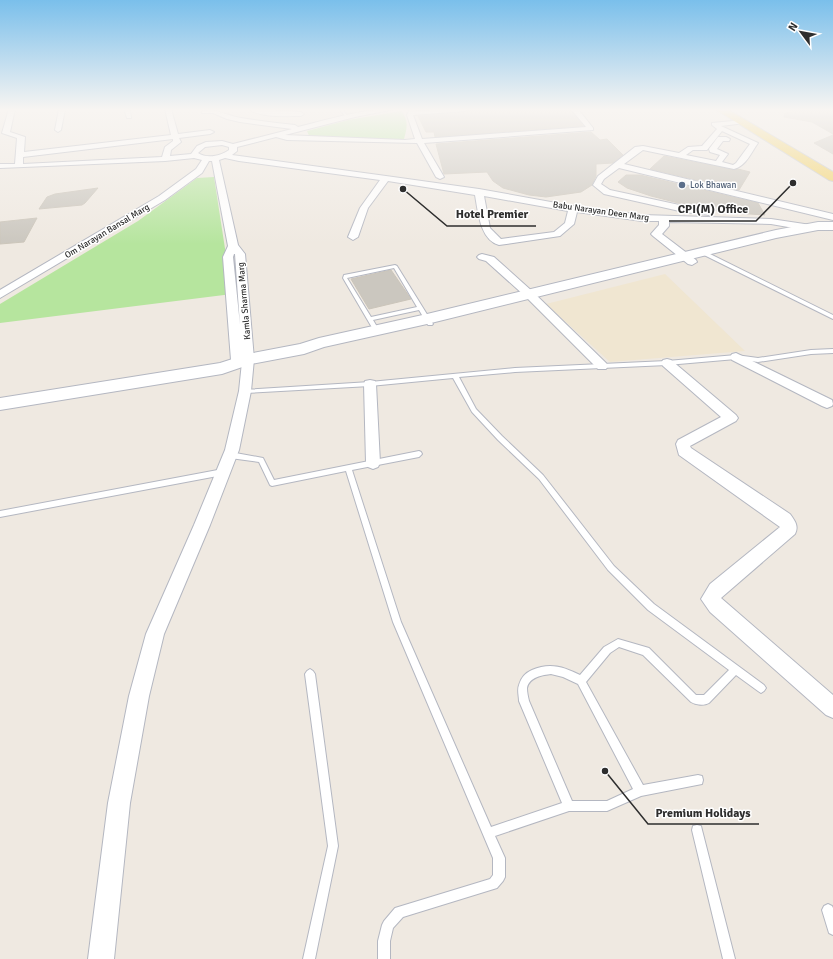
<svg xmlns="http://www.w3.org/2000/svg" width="833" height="959" viewBox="0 0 833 959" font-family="Signika,sans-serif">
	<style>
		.education { fill: #f0e6d1 }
		.green { fill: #b6e59e }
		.building { fill: #cbc7bf; stroke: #cbc5ba }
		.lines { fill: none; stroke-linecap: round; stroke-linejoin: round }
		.lane-casing { stroke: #b4b7c1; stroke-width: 2 }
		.street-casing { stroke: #b4b7c1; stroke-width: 2 }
		.secondary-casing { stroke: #b4b7c1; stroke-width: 2 }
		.primary-casing { stroke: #c9c9c9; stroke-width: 2 }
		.lane { fill: #fff; fill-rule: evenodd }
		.street { fill: #fff; fill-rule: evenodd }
		.secondary { fill: #fff; fill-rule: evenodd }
		.primary { fill: #f2d163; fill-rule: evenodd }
		.service-dot { fill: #5c6f8a; stroke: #fff; stroke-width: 1.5 }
		.labels { text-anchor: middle; stroke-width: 3; stroke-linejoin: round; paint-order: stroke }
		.far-service-label { font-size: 9px; fill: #4e5e75; stroke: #fff; text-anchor: start }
		.far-street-label { font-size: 9px; fill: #2e2e2e; stroke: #fff }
		.leader { fill: none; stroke: #2e2e2e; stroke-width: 1.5 }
		.callout-dot { fill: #2e2e2e; stroke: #fff; stroke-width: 1.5 }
		.callout-label { font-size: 12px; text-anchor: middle; font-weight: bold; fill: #2e2e2e; stroke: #fff; stroke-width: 3; stroke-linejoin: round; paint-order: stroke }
	</style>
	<rect width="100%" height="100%" fill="#efe9e1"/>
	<path class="education" d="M665 274 745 351 610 362 546 304Z"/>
	<path class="green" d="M401 111C409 120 407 128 404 139L400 141 310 138 307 131 348 120Z
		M214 177 232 294 0 323V304L138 221 197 178Z"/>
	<path class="building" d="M478 109H570L583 126 435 137 434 132H426L418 116 464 112 468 110Z
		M788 109H833V134L812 122 784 117 785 113 794 112Z
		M591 132 600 140 607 139 623 155 613 163 596 164V176L592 185 581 192 546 197 529 195 503 188 493 181 487 172 444 174 436 144Z
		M833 135V154L814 143Z
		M664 156 734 170 738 169 750 172 739 190 650 169Z
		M626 175H640L758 203 765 215 720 212 710 208 686 205 651 196 627 188 618 182Z
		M98 188 85 203 82 205 39 209 47 197 55 194Z
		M37 218 24 242 0 244V222Z
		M391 270 411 299 369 309 351 279Z"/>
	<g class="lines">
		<g class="lane-casing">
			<path id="lane" d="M339 109H342L349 118H347Z
				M700 251H704L833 315V319L700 253Z
				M395 265 397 266 433 324 432 325H428L419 310 373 320 379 330 378 331H374L343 278 344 275ZM394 268 417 307 371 317 347 278Z
				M833 349V353L811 354 758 362 736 359 667 365 515 372 459 377 476 409 502 436 543 475 614 566 654 604 764 685 766 688 764 691 761 693 758 691 736 675 709 703C704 706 696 705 691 702L643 655 619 647 610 653 586 682 643 785 698 775 702 776 703 780 702 784 641 796 607 811H569L495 836 505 858V877L503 881 497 888 403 917 393 928 390 941V959H378V941L382 925 384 921 395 908 490 879 493 875V858L393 622 346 471 272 486 270 485 259 462 230 458 228 457 227 455 228 453 230 452 263 458 274 480 419 451 421 452 422 454 419 457 352 470 401 622 491 827 562 803 519 701C519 696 517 690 519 685 521 678 525 673 532 670 550 662 564 667 580 675L604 647 618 639 649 648 696 695H704L729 670 648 610 608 570 539 479 498 440 472 412 453 378 370 386 245 393 242 391 243 390 370 382 515 368 667 361 736 355 758 358 811 350ZM551 674 563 677 578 684 633 789 607 801H572L529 701C528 697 527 692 527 688 529 677 543 675 551 674Z
				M223 469 226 472 223 475 0 517V511Z
				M310 669 313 671 315 674 338 846 315 959H303L328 846 305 674 307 671Z
				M697 825 701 826 702 830 735 959H723L692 830 693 826Z
				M828 904 832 906 833 908V935L829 933 822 910 824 906Z"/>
		</g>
		<g class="street-casing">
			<path id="street" d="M9 109H15L10 132 25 137 24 152 171 135 165 109H171L178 134 210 130 214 132 210 134 179 138 181 142 171 150 170 156 191 154 197 146 206 142 222 141 233 144 292 129 240 122 227 119 213 113H202V111C216 108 227 116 241 118 259 121 277 123 295 125L298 127C330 119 362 109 395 109L355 117 285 135 405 140 415 139 407 115 410 109H416L415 111 467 109 464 111 413 115 422 139 586 127 571 109H578L593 128V130L424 143 444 177 440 179 436 177 417 143 287 140 276 137 237 147V151L232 155 386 176 479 189 573 206 642 215 771 219 811 225 816 228 811 231 771 224 669 222V226L662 234 696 260 697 262 692 265 688 264 653 236 651 234 659 225V221H642L577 212 574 224 560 236 499 245C480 240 478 211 475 195L388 181 368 208 358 237 353 240 348 237 360 208 380 180 239 161 225 158 219 160 238 245 245 254 254 359 251 391 239 450 210 525 164 634 149 696 130 803 114 959H88L108 803 129 696 146 634 194 525 225 450 239 391 242 362 237 364 233 363 231 360 223 257 228 246 212 161H209L202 173 165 200 0 298V290L159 196 196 169 202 160 194 158 165 161 0 168V164H15L17 138 2 133ZM173 139V141L165 147 162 157 23 164V157ZM222 145 229 147V150C221 156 207 159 198 153L205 147ZM484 196 568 211 565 223 554 232 501 239 490 228ZM234 254H235L240 325 233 257Z
				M59 109H65L61 130 58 132 55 130Z
				M124 109H130L131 118H127Z
				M248 109 301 112 304 114 301 116C285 116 262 118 248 109Z
				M743 120 746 122 745 123 721 126 758 143C751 153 746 166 734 169L643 150 624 164 833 214V220L619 168 604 179 601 184 610 190 684 206 710 209 714 212 710 215 684 212 604 194 593 185 598 176 635 147 643 146 679 153 688 147 702 146 717 129 712 125V123ZM722 131 750 144 736 163 733 165 722 162 728 154 717 149 723 141H729L730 139 726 137H718L709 149 710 152 720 155 716 161 686 155 693 150H707Z
				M482 254 494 257 533 292 606 363 608 366 606 369H598L525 296 486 261 479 259 477 257 479 255Z
				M736 353 832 400 833 404 832 406 827 408 822 406 732 360 730 357 732 354Z
				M667 359 671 360 736 415 738 418 736 421 690 446 691 448 790 514C795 521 799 526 795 534L721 598 833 695V718L826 715 710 612 701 599 710 584 780 527 679 455 676 444 678 440 721 417 663 366 661 363 663 360Z
				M370 380 375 381 376 384 380 463 378 467 373 469 368 467 366 463 364 384 365 381Z"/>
		</g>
		<g class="secondary-casing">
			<path id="secondary" d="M818 222H833V230H818L776 238 427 324 324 347 304 354 251 364 222 374 0 410V398L220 363 248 354 300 344 319 338 427 314 776 230Z"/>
		</g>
		<g class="primary-casing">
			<path id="primary" d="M715 109H727L833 172V181L829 180Z"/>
		</g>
		<use href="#lane" class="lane"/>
		<use href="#street" class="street"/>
		<use href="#secondary" class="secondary"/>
		<use href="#primary" class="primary"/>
	</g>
	<linearGradient id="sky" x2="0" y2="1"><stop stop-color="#7abfeb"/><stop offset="0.45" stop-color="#f8f5f2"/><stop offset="1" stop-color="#f8f5f2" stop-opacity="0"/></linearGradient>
	<rect width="833" height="244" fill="url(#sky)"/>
	<circle class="service-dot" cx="682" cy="185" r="4"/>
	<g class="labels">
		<g class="far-service-label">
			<text x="690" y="188">Lok Bhawan</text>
		</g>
		<g class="far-street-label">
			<text transform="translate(601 211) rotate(8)" y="3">Babu Narayan Deen Marg</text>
			<text transform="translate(107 231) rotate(-31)" y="3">Om Narayan Bansal Marg</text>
			<text transform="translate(244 301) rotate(-95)" y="3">Kamla Sharma Marg</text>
		</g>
	</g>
	<path class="leader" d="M793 183L756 221H669M403 189L447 226H536M605 771L648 824H759"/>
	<g class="callout-dot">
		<circle cx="793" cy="183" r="4"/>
		<circle cx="403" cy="189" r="4"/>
		<circle cx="605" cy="771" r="4"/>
	</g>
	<g class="callout-label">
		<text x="713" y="213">CPI(M) Office</text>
		<text x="492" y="218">Hotel Premier</text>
		<text x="703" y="817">Premium Holidays</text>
	</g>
	<g transform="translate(801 32) rotate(302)" stroke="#ffffff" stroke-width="3" paint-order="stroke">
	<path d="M0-3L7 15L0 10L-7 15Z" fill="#2e2e2e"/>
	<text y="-6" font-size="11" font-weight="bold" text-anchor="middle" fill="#2e2e2e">N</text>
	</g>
</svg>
